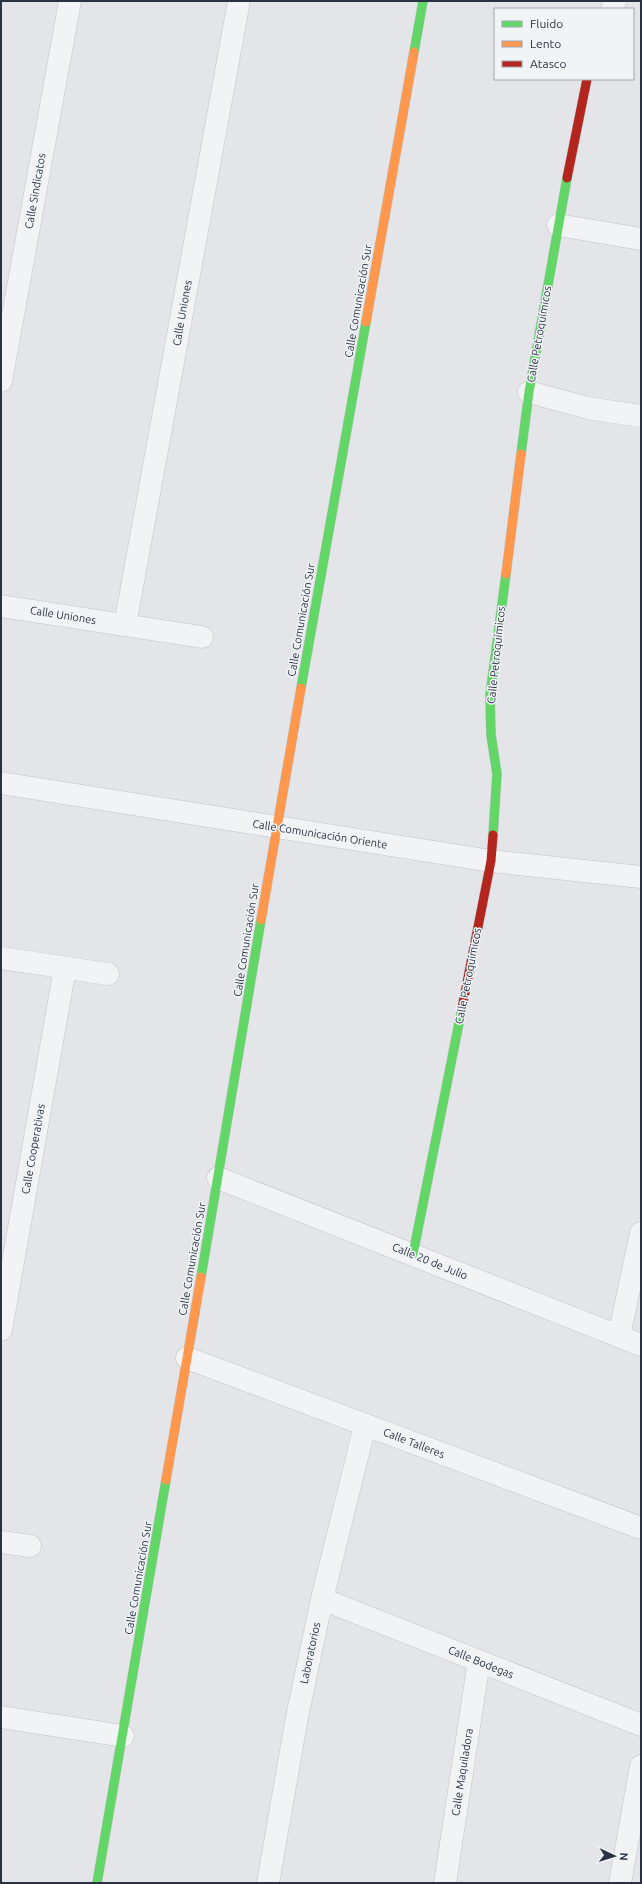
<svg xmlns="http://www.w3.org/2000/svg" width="642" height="1884" viewBox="0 0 642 1884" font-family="Ubuntu,sans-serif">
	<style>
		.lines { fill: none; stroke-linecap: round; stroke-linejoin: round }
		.street-casing { stroke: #c1c3c6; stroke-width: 23 }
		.fast-casing { stroke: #c1c3c6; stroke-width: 10 }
		.slow-casing { stroke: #c1c3c6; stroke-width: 10 }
		.jam-casing { stroke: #c1c3c6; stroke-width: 10 }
		.street { stroke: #f2f3f5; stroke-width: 22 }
		.fast { stroke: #63d668; stroke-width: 9 }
		.slow { stroke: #ff974d; stroke-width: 9 }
		.jam { stroke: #b3261e; stroke-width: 9 }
		.labels { text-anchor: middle; stroke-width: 3; stroke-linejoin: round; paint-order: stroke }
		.street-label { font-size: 11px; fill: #293242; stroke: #f1f4f7 }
	</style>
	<rect width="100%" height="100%" fill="#e3e5e8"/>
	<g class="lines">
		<g class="street-casing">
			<path id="street" d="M612 9 615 1
				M558 225 641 239
				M1 381 70 1
				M529 392 588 408 641 416
				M1 606 202 637
				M125 625 239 1
				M1 783 491 861 641 877
				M1 958 108 974
				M218 1178 641 1345
				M1 1330 65 968
				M619 1336 641 1233
				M187 1358 641 1528
				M1 1542 30 1546
				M322 1599 641 1725
				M1 1717 123 1736
				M268 1883 297 1717 322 1599 365 1425
				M445 1883 479 1661
				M620 1883 641 1766"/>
		</g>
		<g class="fast-casing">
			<path id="fast" d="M414 52 423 1
				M521 454 529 392 567 178
				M301 688 366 322
				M493 835 497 774 491 735 490 695 506 574
				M413 1254 462 1008
				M201 1277 261 920
				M97 1883 166 1480"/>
		</g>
		<g class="slow-casing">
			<path id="slow" d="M366 322 414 52
				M506 574 521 454
				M261 920 301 688
				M166 1480 201 1277"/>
		</g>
		<g class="jam-casing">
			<path id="jam" d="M567 178 587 79
				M462 1008 491 861 493 835"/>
		</g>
		<use href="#street" class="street"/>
		<use href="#fast" class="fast"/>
		<use href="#slow" class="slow"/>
		<use href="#jam" class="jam"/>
	</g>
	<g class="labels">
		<g class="street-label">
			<text transform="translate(35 191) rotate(-80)" y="4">Calle Sindicatos</text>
			<text transform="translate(358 301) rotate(-80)" y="4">Calle Comunicación Sur</text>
			<text transform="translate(182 313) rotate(-80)" y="4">Calle Uniones</text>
			<text transform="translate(539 334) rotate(-80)" y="4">Calle Petroquímicos</text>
			<text transform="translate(63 615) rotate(9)" y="4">Calle Uniones</text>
			<text transform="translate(301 620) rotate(-80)" y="4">Calle Comunicación Sur</text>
			<text transform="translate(496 655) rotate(-84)" y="4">Calle Petroquímicos</text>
			<text transform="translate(320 834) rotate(9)" y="4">Calle Comunicación Oriente</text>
			<text transform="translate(246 940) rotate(-81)" y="4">Calle Comunicación Sur</text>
			<text transform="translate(468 976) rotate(-79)" y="4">Calle Petroquímicos</text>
			<text transform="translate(33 1149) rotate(-80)" y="4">Calle Cooperativas</text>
			<text transform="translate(192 1259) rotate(-80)" y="4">Calle Comunicación Sur</text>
			<text transform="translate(430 1261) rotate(22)" y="4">Calle 20 de Julio</text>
			<text transform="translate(414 1443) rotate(21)" y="4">Calle Talleres</text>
			<text transform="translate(138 1578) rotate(-80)" y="4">Calle Comunicación Sur</text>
			<text transform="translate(310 1653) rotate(-78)" y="4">Laboratorios</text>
			<text transform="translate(481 1662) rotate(22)" y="4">Calle Bodegas</text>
			<text transform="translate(462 1772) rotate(-81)" y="4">Calle Maquiladora</text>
		</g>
	</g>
	<rect width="642" height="1884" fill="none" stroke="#293242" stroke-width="4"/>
	<rect x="494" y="8" width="140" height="72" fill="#f1f4f7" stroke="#a1a6af"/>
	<rect x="502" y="21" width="20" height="6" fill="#63d668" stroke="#a1a6af"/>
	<text x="530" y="28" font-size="12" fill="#293242">Fluido</text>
	<rect x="502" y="41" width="20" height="6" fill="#ff974d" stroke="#a1a6af"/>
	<text x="530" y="48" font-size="12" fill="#293242">Lento</text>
	<rect x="502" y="61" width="20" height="6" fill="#b3261e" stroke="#a1a6af"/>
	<text x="530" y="68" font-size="12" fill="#293242">Atasco</text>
	<g transform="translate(614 1856) rotate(94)" stroke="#f1f4f7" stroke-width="3" paint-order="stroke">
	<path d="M0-3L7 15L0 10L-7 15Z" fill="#293242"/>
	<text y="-6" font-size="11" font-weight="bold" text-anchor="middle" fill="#293242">N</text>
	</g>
</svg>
